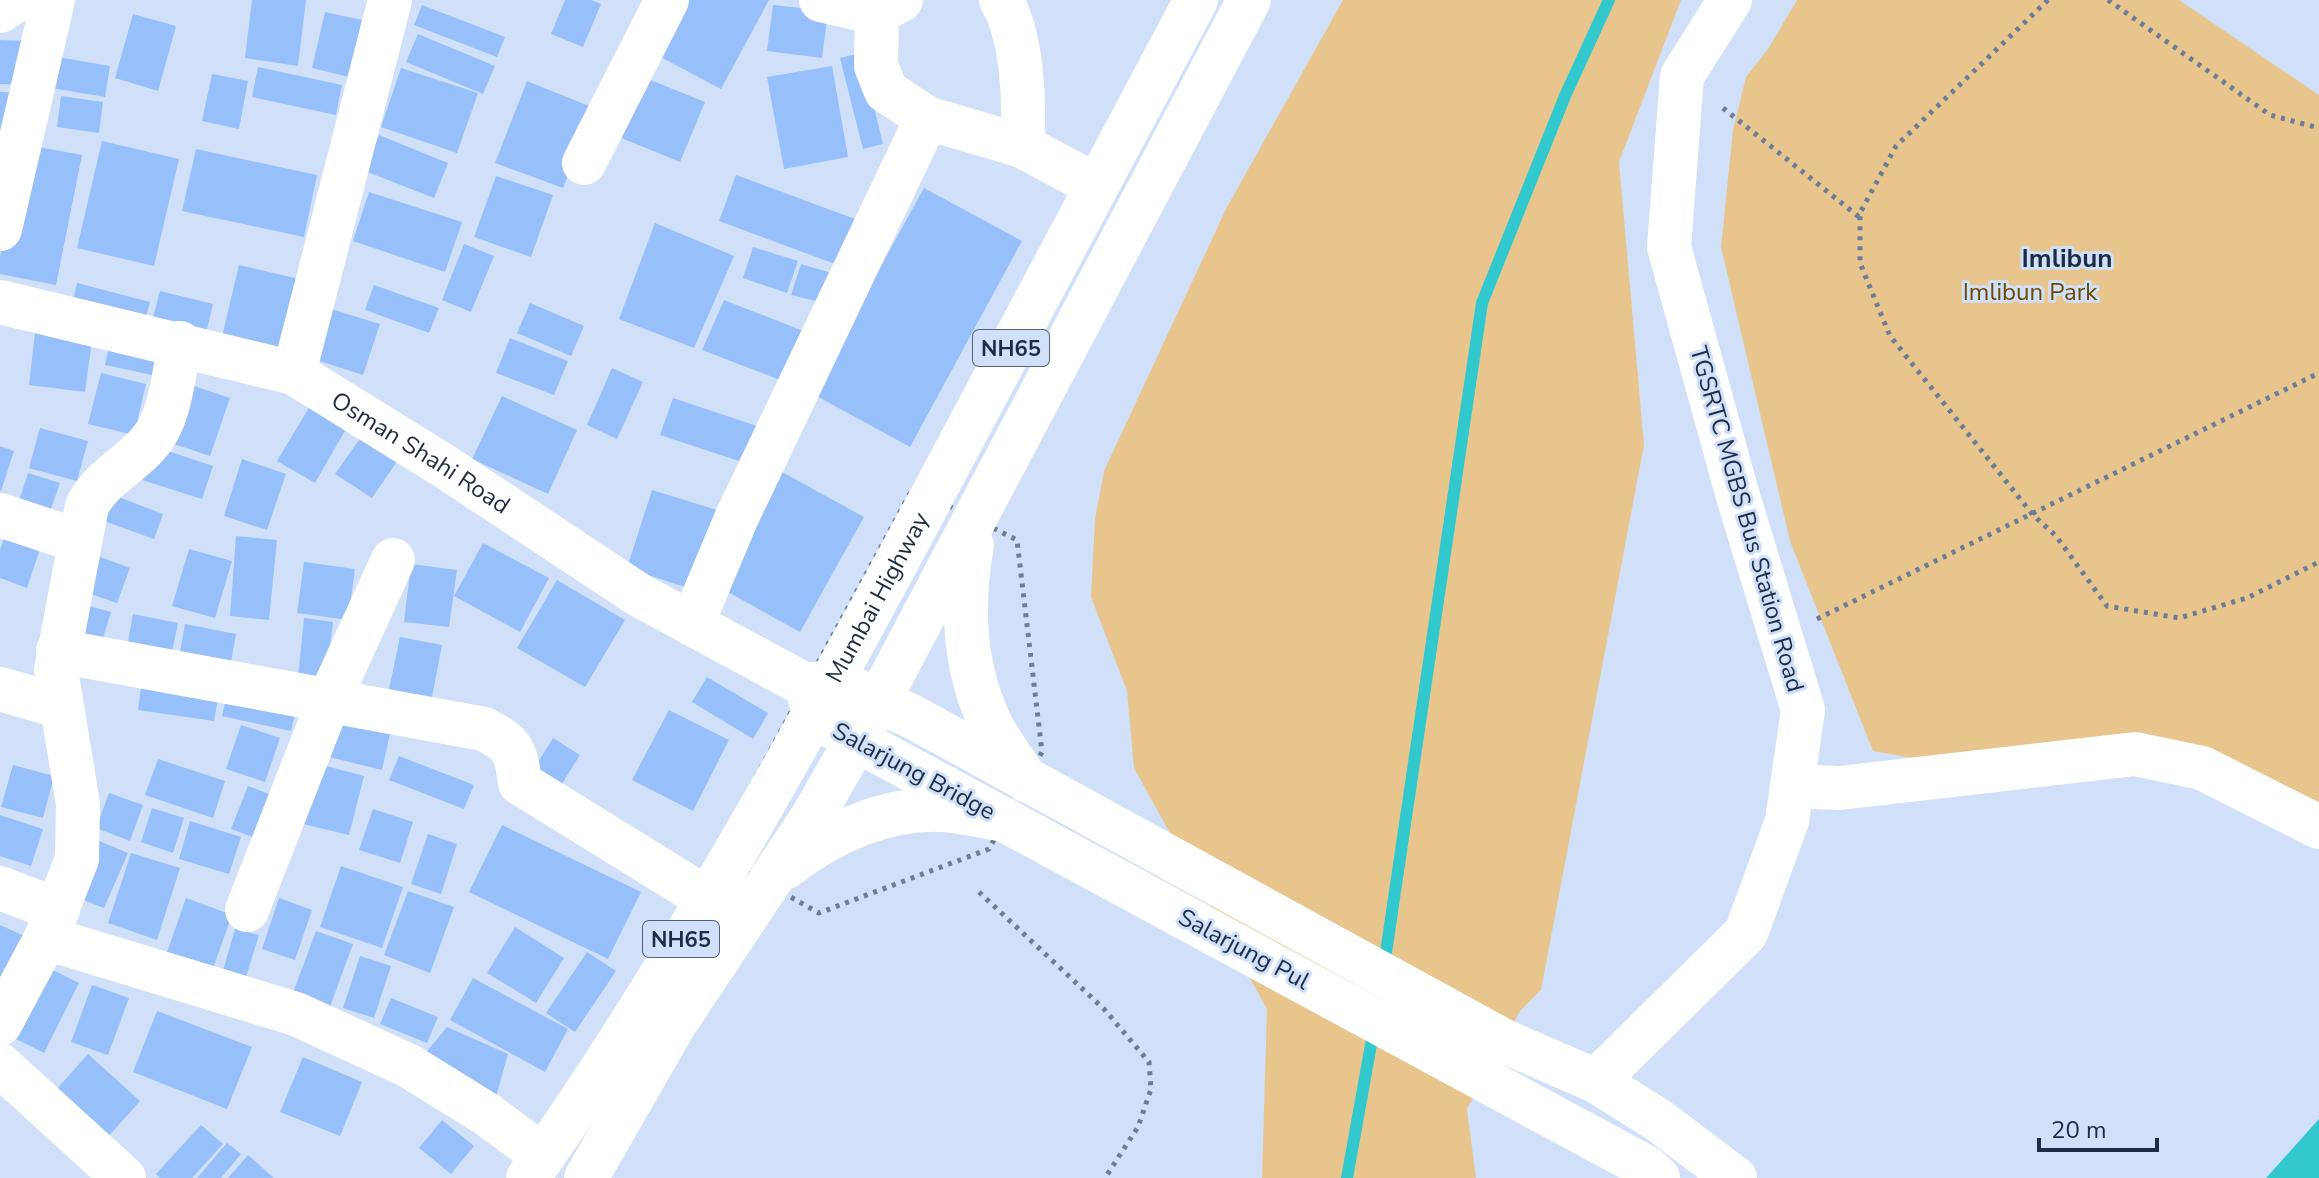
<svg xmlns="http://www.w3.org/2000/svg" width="2319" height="1178" viewBox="0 0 2319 1178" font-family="'Nunito Sans',sans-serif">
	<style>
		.green { fill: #e9c58e }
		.water { fill: #32c9ce }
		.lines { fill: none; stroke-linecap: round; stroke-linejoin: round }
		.stream { stroke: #32c9ce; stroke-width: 12 }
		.building { fill: #97bffa }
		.path { stroke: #6d7d95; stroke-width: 5; stroke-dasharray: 4 6; stroke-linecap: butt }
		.minor { stroke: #fff; stroke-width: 44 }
		.major { stroke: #fff; stroke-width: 44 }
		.highway { stroke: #fff; stroke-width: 44 }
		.labels { text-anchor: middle; stroke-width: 6; stroke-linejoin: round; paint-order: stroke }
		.shield { fill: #d0e0f9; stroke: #52627a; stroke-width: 2 }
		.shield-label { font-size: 22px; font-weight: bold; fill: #1c2c43 }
		.park-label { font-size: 24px; fill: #6b4900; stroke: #d0e0f9 }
		.street-label { font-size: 24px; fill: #1c2c43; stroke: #d0e0f9 }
		.neighbourhood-label { font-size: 26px; font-weight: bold; fill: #1c2c43; stroke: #d0e0f9 }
	</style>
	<rect width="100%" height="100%" fill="#d0e0f9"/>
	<path class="green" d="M1343 0H1681L1619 162 1644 445 1541 990 1520 1011 1467 1109 1476 1178H1262L1267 1009 1134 768 1127 691 1091 597 1095 519 1104 471 1226 209Z
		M1797 0H2179L2319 95V822L2219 757 1974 769 1873 751 1790 541 1721 247 1733 130 1746 77 1768 49Z"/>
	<path class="water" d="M2319 1119V1178H2266Z"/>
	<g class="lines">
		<path class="stream" d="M1384 966 1482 303 1565 96 1609 0
			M1347 1178 1374 1028"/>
	</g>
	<path class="building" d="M252 0H306L298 66 245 58Z
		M565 0H591L601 4 583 47 551 34Z
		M682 0H769L721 89 653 53Z
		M422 5 505 37 497 57 414 25Z
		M773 5 828 11 822 58 767 51Z
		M325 12 362 20 349 77 312 68Z
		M133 14 176 26 158 91 115 78Z
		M418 34 495 66 483 94 406 62Z
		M0 40 32 41 31 85 0 84Z
		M861 53 883 144 863 149 840 58Z
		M46 55 110 66 105 97 40 86Z
		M832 66 848 157 784 169 767 77Z
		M258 67 342 85 336 115 252 97Z
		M401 68 478 93 457 153 381 127Z
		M212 74 248 81 239 129 202 121Z
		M638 75 705 102 680 162 614 135Z
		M527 81 594 108 563 188 495 163Z
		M0 92 26 93 0 175Z
		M61 96 103 102 99 133 57 127Z
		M379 135 448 163 434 198 365 171Z
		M102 141 179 159 154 266 77 248Z
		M23 144 82 155 56 285 0 274V257Z
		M196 149 317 175 304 237 182 211Z
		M736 175 855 219 838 265 719 221Z
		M496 176 553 195 531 257 474 237Z
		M924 188 1022 241 910 447 811 393Z
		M369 192 462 222 445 272 353 241Z
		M655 223 734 256 694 348 619 319Z
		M464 244 494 256 471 312 442 300Z
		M753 247 798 261 787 293 743 278Z
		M801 264 838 275 828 304 791 295Z
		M239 265 299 279 281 355 221 341Z
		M77 283 150 302 142 331 70 312Z
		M374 285 439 308 429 333 365 310Z
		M160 291 213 304 204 342 150 329Z
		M724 300 816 336 793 385 702 350Z
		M530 303 584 326 571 356 517 333Z
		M321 306 380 324 363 375 304 356Z
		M35 333 92 340 85 392 29 385Z
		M510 338 568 361 554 395 496 373Z
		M109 346 161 357 157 376 105 365Z
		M612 368 643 382 617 439 587 425Z
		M101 373 146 384 134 435 88 424Z
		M182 382 230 398 210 456 162 440Z
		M502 396 577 430 548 494 472 459Z
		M673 398 760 427 748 464 660 435Z
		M313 401 350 422 315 483 277 461Z
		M40 428 88 441 77 481 29 468Z
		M366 430 402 454 372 498 335 474Z
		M150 445 213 466 202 499 139 479Z
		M0 446 14 451 1 491H0Z
		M242 459 286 474 267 530 224 516Z
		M782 472 864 517 800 632 717 586Z
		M28 473 60 483 49 514 18 504Z
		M652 490 717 510 691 589 627 568Z
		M111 494 163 514 154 539 101 520Z
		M5 536 40 549 27 588 0 578V550Z
		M236 536 277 540 269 620 230 616Z
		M483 543 549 578 520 632 454 596Z
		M189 549 232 561 215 618 172 606Z
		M95 555 130 568 117 603 82 591Z
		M304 562 355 569 348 620 297 613Z
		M411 564 457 570 449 627 404 622Z
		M557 580 625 620 585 687 517 648Z
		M78 603 111 612 100 648 68 639Z
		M133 614 178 623 170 662 126 653Z
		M304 618 333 622 326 682 298 678Z
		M185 624 236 634 230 667 179 658Z
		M400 637 442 645 431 702 388 694Z
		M707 677 768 713 753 739 692 702Z
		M141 687 218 699 214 721 138 710Z
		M228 689 297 704 291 731 222 716Z
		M669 710 729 740 693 811 632 780Z
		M330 715 391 729 382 770 321 755Z
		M241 725 280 738 265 782 226 769Z
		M553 738 580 755 555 795 528 778Z
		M399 756 474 785 464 809 389 780Z
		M158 759 225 781 213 818 145 795Z
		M315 763 364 776 349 835 299 823Z
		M13 765 54 776 43 818 1 807Z
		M248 786 272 795 255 838 231 829Z
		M109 793 143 805 130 841 96 828Z
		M152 808 184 818 173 853 141 842Z
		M373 809 413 822 400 863 359 850Z
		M0 815 43 829 31 866 0 856Z
		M190 821 241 837 229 874 179 859Z
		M502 825 641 892 608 959 469 892Z
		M428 834 457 844 441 894 411 884Z
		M97 840 128 853 104 908 73 896Z
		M131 853 180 868 157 940 108 923Z
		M341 866 403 887 382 948 320 927Z
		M408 891 454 907 430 973 384 955Z
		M186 898 232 915 211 974 165 958Z
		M279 898 312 910 295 960 262 949Z
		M0 925 31 939 0 1004Z
		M515 927 564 958 536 1003 487 973Z
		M235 929 259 935 242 990 219 984Z
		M316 931 353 944 328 1012 291 998Z
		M587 952 616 971 575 1032 546 1013Z
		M360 956 391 966 374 1018 343 1008Z
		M41 964 79 983 44 1053 6 1034Z
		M473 978 568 1029 545 1072 450 1020Z
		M92 985 129 998 108 1055 71 1042Z
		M391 998 438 1017 427 1043 380 1024Z
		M157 1011 252 1047 227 1109 133 1072Z
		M447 1027 508 1054 494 1104 423 1056Z
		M88 1054 140 1101 107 1138 55 1091Z
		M303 1057 362 1082 340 1136 280 1112Z
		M442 1120 474 1146 451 1174 419 1148Z
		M201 1125 223 1144 192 1178H160L156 1174Z
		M227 1143 241 1154 221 1178H197Z
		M248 1155 274 1178H228Z"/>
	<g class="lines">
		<path class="path" d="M2048 0 1896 146 1860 213V263L1890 336 2033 515 2056 536 2107 606 2179 618 2247 598 2319 562
			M2108 0 2270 115 2319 128
			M1723 108 1859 217
			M913 488 1017 540 1042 752 989 849 819 913 714 854Z
			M1817 619 2319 373
			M979 892 1104 1009 1149 1062 1151 1089 1138 1127 1105 1178"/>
		<g class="minor">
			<path d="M821 0 877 13 880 0"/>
			<path d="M901 0 877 13 876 66 886 91 927 118 1022 146 1097 186"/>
			<path d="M1001 0C1023 37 1025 104 1022 146"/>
			<path d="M0 11 16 0"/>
			<path d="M584 163 667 0"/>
			<path d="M0 229 53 0"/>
			<path id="s1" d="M0 302 294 373 444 466 639 595 807 686"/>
			<path d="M294 373 390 0"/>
			<path d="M0 515 79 541"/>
			<path d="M692 624 736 519 927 118"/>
			<path d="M58 651 484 729C513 744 516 750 520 783L706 898"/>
			<path d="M0 689 59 706"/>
			<path d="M1792 786 1840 788 2135 754 2202 768 2319 827"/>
			<path d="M0 888 58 910"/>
			<path d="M247 910 330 698 393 560"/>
			<path d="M46 938 296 1014 409 1066 488 1115 543 1156"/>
			<path d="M0 1024 46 938 77 859 78 804 56 670 87 506C101 478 128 467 148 444 171 419 173 376 180 343"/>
			<path d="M0 1065 124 1178"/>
			<path d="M1596 1081 1746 933 1787 821 1803 710 1737 493 1669 247 1682 76 1730 0"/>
		</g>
		<path class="major" d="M1658 1178 1646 1167 1557 1119 814 717 807 686 834 680 913 717 1504 1041 1596 1081 1658 1120 1735 1178"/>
		<g class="highway">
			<path d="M972 545C961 605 964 667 990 723 1000 743 1015 762 1027 781"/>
			<path d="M786 867C830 833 886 807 943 810 963 811 985 817 1005 820"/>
			<path id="s2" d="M528 1178C683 957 813 720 940 481 1025 321 1111 160 1196 0"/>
			<path d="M586 1178 674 1025 813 816 879 700 1249 0"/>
		</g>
	</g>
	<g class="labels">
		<g class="shield">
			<rect x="973" y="330" width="76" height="36" rx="6"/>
			<rect x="643" y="921" width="76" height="36" rx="6"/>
		</g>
		<g class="shield-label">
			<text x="1011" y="356">NH65</text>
			<text x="681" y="947">NH65</text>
		</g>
		<g class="park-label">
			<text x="2030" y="300">Imlibun Park</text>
		</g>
		<g class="street-label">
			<text dy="8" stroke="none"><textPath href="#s1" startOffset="452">Osman Shahi Road</textPath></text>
			<text transform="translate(1747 519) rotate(74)" y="8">TGSRTC MGBS Bus Station Road</text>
			<text dy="8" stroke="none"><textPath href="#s2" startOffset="678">Mumbai Highway</textPath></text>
			<text transform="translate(914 771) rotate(28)" y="8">Salarjung Bridge</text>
			<text transform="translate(1244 949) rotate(28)" y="8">Salarjung Pul</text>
		</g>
		<g class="neighbourhood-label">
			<text x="2067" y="267">Imlibun</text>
		</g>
	</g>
	<path d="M2039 1138v12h118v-12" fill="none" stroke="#1c2c43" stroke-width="4"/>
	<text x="2051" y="1138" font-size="24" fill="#1c2c43" stroke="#d0e0f9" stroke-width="6" paint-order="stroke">20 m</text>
</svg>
